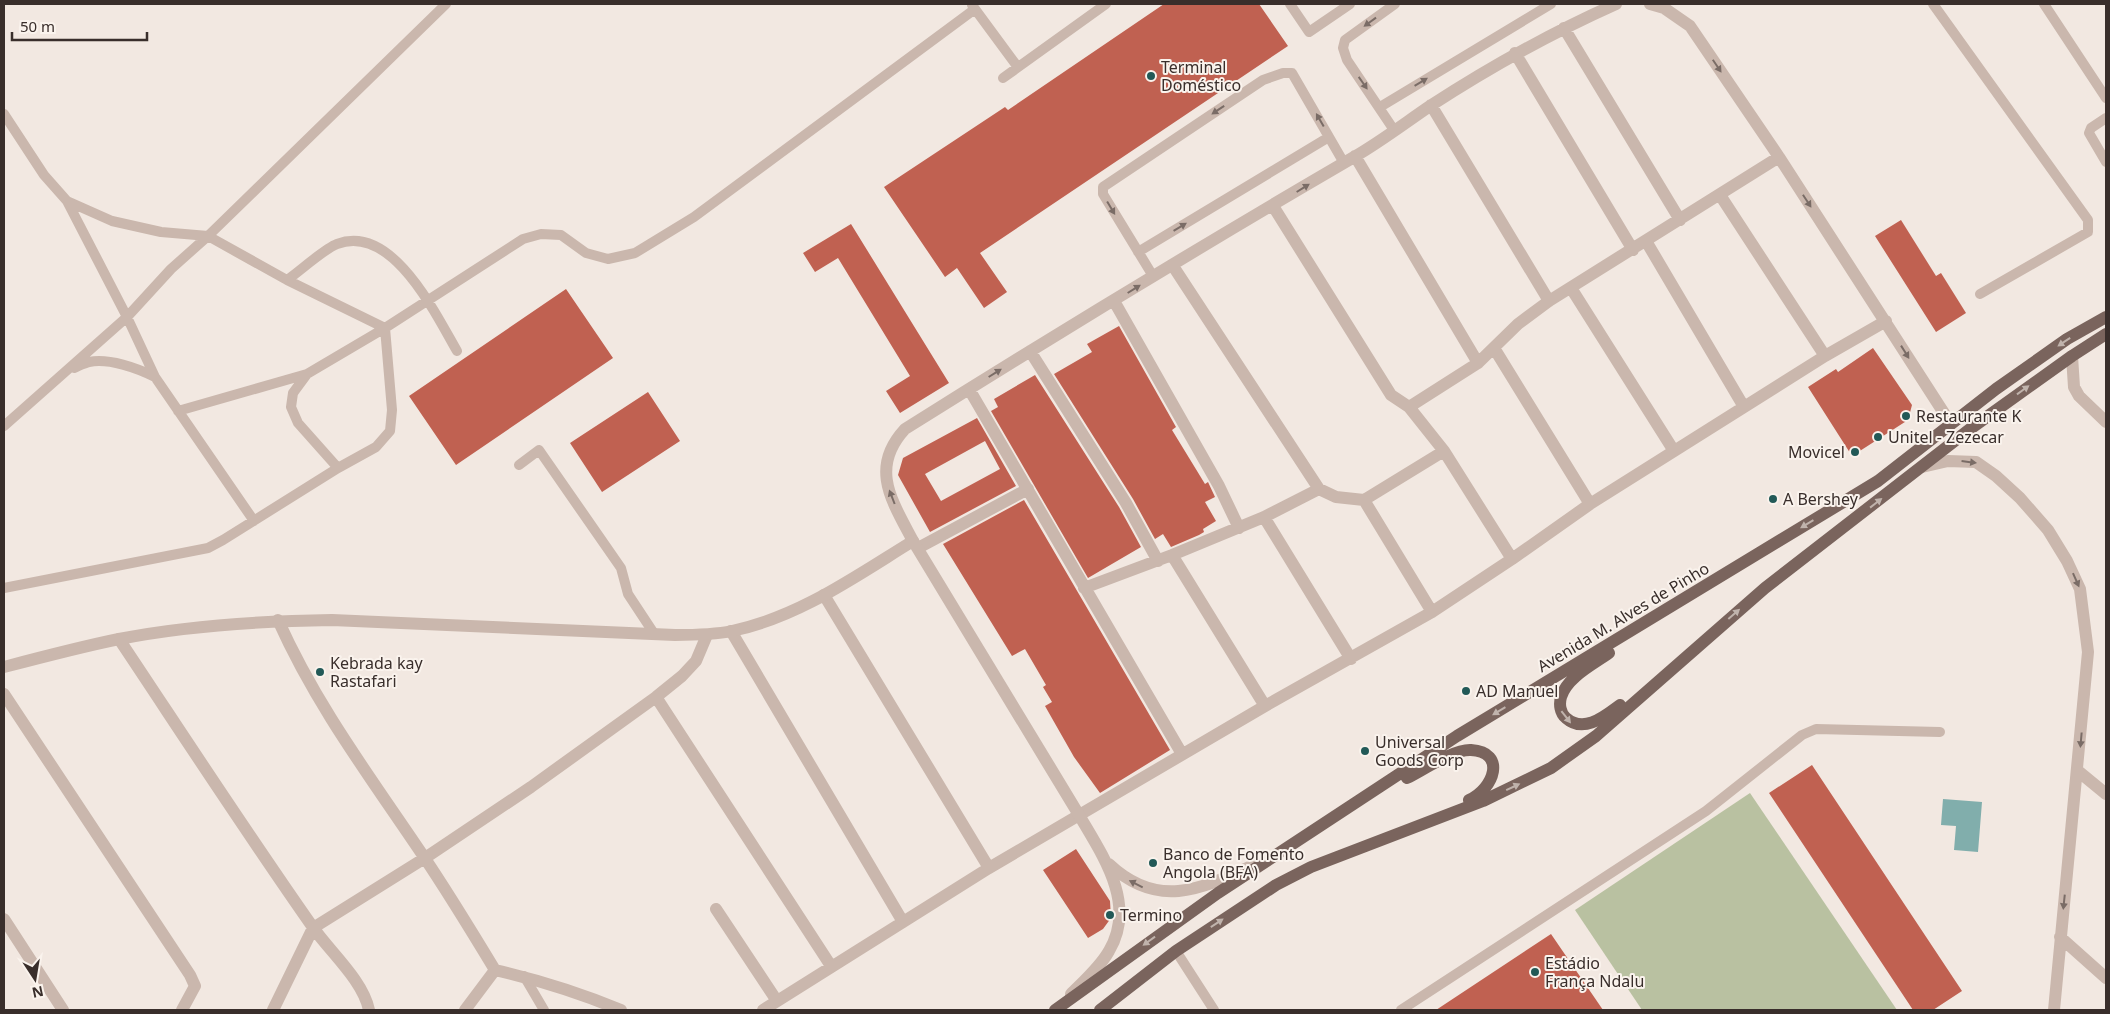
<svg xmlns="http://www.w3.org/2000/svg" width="2110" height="1014" viewBox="0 0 2110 1014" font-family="'Noto Sans',sans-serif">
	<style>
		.green { fill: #b9c1a1 }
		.water { fill: #81aeac }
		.building { fill: #c06151; fill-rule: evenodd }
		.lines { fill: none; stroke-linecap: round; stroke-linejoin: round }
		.service { stroke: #cab7ad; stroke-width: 10 }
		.minor { stroke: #cab7ad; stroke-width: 12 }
		.tertiary { stroke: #cab7ad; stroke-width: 12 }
		.primary { stroke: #7a645d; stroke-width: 12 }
		.oneway { fill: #7a6c66 }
		.oneway2 { fill: #c0b3ac }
		.poi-dot { fill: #225957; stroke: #faf3ed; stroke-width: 2 }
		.labels { text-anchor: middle; stroke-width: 4; stroke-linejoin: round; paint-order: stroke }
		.poi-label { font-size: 16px; fill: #392e2b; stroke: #faf3ed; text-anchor: start }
		.street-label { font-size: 16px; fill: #392e2b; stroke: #faf3ed }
	</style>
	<rect width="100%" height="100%" fill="#f2e8e1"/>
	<path class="green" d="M1750 793 1897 1010H1642L1575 910Z"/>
	<path class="water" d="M1943 799 1982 802 1978 852 1954 850 1956 826 1941 825Z"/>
	<path class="building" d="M1164 4H1259L1288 46 980 253 1007 292 984 308 957 268 945 277 884 187 1005 107 1008 110Z
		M1901 220 1936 276 1941 273 1966 313 1936 332 1875 236Z
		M851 224 949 383 900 413 886 391 910 376 838 258 815 272 803 253Z
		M566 289 613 358 456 465 409 396Z
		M1119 326 1176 427 1172 430 1205 484 1208 482 1215 497 1205 502 1216 521 1203 529 1204 532 1199 535 1171 547 1163 534 1155 539 1133 499 1054 374 1092 352 1087 344Z
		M1873 348 1912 405 1908 420 1852 456 1808 387 1836 369 1838 372Z
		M1035 375 1119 507 1141 547 1088 578 991 411 998 407 994 399Z
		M648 392 680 441 602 492 570 443Z
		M977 418 1016 486 930 532 898 475 903 458ZM985 441 1000 469 941 501 925 474Z
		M1024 500 1170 750 1100 793 1074 757 1045 706 1052 702 1043 687 1046 685 1025 649 1012 656 943 544Z
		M1812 765 1962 991 1933 1010H1913L1769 793Z
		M1076 849 1110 901 1111 918 1103 929 1088 938 1043 870Z
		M1551 934 1603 1010H1436Z"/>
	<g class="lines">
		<path class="service" d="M1290 4 1309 32 1350 4
			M1933 4 2088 220V232L1980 294
			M2044 4 2106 98
			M972 5 1017 66
			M1003 78 1106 4
			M1380 107 1551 4
			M4 114 44 175 67 201 112 221 161 232 208 236 287 280 385 328
			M2106 118 2091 128 2089 133 2106 162
			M1394 130 1347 60 1343 48 1345 40 1395 4
			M67 201 127 317 155 377 254 521
			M1138 252 1329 137
			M1153 276 1103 194V187L1263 80 1283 73H1292L1344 163
			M287 280C300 271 324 249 337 244 392 223 435 313 457 351
			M74 368C79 366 84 363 89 362 109 358 137 368 155 377
			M178 411 307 374
			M4 426 127 317 171 269 208 236 446 4
			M519 465 539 450 621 568 628 594 655 635
			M338 468 298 423 291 407 293 393 307 374 385 328
			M4 588 208 548 223 540 338 468 376 447 390 431 392 410 385 328 523 239 541 234 561 235 586 253 608 259 635 253 694 217 975 9
			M1176 951 1214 1010
			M524 976 544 1010
			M1401 1010 1706 811 1802 735 1816 729 1940 732"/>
		<path class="minor" d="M1650 4 1664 8 1690 26 1779 157 1951 424
			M1564 28 1680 220
			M1515 53 1633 250
			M1431 105 1549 301
			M1355 156 1478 363
			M1720 195 1825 356
			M1273 206 1391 395 1409 407 1444 451 1512 559
			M1646 241 1744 407
			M1173 266 1319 489
			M1571 288 1674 451
			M1114 301 1219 486 1239 528
			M1494 348 1590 504
			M1030 351 1126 503 1158 561
			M2072 356 2074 387 2079 396 2106 422
			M969 389 1182 754
			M1409 407 1478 363 1518 324 1549 301 1779 157
			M1922 467 1948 461 1976 462 1996 476 2020 498 2048 530 2067 561 2080 589 2088 652 2054 1010
			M1364 500 1432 612
			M1264 517 1351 659
			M913 541C892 501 869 468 905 429 1053 336 1203 245 1354 157 1380 142 1405 123 1430 106 1490 67 1551 33 1616 4
			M918 548 1028 489
			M1172 555 1265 706
			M1084 588 1172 555 1264 517 1319 489 1336 497 1364 500 1444 451
			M824 595 989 868
			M278 620C317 707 371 778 424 857 449 894 472 932 495 970 539 980 580 993 621 1010
			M731 631 903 922
			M119 639C183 735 246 832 312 926 329 951 363 980 369 1010
			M4 694 190 975 195 986 182 1010
			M656 697 831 966
			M2078 771 2106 794
			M716 909 777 1001
			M4 919 63 1010
			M2060 937 2106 978
			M273 1010 313 928 425 858 531 787 656 697 682 676 696 661 707 635
			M465 1010 495 970
			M763 1010 989 868 1265 706 1432 612 1512 559 1590 504 1825 356 1886 321"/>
		<path class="tertiary" d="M4 667C42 657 80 647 119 639 190 625 260 621 332 620L675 635C694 635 713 635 732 631 799 617 856 576 913 541L1079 815C1103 856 1137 904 1109 951 1100 967 1084 981 1071 994
			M1109 864C1158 910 1201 889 1254 865"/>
		<path class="primary" d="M1609 653C1594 664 1567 677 1561 697 1559 704 1560 713 1566 718 1584 734 1605 716 1620 705
			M1407 778C1423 770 1454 749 1471 750 1507 752 1494 789 1469 800
			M1055 1010 1218 893 1457 736 1878 481 1996 389 2067 339 2106 317
			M1100 1010 1176 951 1276 885 1311 867 1483 801 1551 768 1596 736 1765 588 1970 429 2072 356 2106 334"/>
	</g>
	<defs><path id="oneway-solid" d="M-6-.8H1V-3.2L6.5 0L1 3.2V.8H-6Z" transform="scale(1.25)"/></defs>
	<g class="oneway">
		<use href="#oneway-solid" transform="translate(1370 22) rotate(144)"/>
		<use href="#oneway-solid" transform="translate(1717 66) rotate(56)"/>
		<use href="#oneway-solid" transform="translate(1421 82) rotate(-31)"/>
		<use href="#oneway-solid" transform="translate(1363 83) rotate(55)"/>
		<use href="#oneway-solid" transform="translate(1218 110) rotate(146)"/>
		<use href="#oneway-solid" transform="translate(1320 120) rotate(-120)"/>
		<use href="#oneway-solid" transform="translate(1303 188) rotate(-32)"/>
		<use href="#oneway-solid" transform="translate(1807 201) rotate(57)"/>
		<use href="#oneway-solid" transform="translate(1111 208) rotate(59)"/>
		<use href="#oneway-solid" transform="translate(1180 227) rotate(-31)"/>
		<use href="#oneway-solid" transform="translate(1134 289) rotate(-32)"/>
		<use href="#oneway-solid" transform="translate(1905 352) rotate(58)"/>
		<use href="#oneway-solid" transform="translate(995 373) rotate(-32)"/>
		<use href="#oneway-solid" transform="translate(1969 462) rotate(7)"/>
		<use href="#oneway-solid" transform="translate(892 497) rotate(-111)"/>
		<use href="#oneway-solid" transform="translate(2076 580) rotate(66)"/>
		<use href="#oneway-solid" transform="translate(2081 740) rotate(95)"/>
		<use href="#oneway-solid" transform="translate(1136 884) rotate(-153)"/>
		<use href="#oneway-solid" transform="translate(2064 902) rotate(96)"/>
	</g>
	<g class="oneway2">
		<use href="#oneway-solid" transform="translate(2064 342) rotate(146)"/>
		<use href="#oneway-solid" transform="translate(2023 390) rotate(-36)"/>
		<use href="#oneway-solid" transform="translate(1876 503) rotate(-38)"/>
		<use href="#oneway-solid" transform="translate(1807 524) rotate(149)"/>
		<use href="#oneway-solid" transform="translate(1734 614) rotate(-41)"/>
		<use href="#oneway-solid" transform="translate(1499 711) rotate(149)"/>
		<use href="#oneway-solid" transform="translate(1566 717) rotate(52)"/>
		<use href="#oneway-solid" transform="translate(1513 787) rotate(-25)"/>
		<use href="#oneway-solid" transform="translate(1217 923) rotate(-34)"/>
		<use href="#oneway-solid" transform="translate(1149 941) rotate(144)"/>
	</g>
	<g class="poi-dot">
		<circle cx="1151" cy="76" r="5"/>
		<circle cx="1906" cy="416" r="5"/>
		<circle cx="1878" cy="437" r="5"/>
		<circle cx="1855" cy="452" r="5"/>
		<circle cx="1773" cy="499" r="5"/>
		<circle cx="320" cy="672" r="5"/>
		<circle cx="1466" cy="691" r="5"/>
		<circle cx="1365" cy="751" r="5"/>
		<circle cx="1153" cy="863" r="5"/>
		<circle cx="1110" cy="915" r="5"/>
		<circle cx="1535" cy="972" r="5"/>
	</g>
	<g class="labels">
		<g class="poi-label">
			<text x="1161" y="73">Terminal<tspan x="1161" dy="18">Doméstico</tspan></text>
			<text x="1916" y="422">Restaurante K</text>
			<text x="1888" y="443">Unitel - Zezecar</text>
			<text x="1845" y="458" text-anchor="end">Movicel</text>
			<text x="1783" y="505">A Bershey</text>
			<text x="330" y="669">Kebrada kay<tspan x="330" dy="18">Rastafari</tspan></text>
			<text x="1476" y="697">AD Manuel</text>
			<text x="1375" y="748">Universal<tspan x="1375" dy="18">Goods Corp</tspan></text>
			<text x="1163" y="860">Banco de Fomento<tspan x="1163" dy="18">Angola (BFA)</tspan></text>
			<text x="1120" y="921">Termino</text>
			<text x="1545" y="969">Estádio<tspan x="1545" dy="18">França Ndalu</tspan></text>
		</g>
		<g class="street-label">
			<text transform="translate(1623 617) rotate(-31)" y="6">Avenida M. Alves de Pinho</text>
		</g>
	</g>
	<rect width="2110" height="1014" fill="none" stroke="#392e2b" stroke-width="10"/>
	<g transform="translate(35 979) rotate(168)" stroke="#faf3ed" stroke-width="4" paint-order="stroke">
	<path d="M0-4L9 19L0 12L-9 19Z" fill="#392e2b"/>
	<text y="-8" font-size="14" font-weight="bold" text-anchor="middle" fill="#392e2b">N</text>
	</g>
	<path d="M12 32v8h135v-8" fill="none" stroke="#392e2b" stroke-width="2.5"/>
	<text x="20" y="32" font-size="15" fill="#392e2b" stroke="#faf3ed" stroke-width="4" paint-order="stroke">50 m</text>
</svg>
